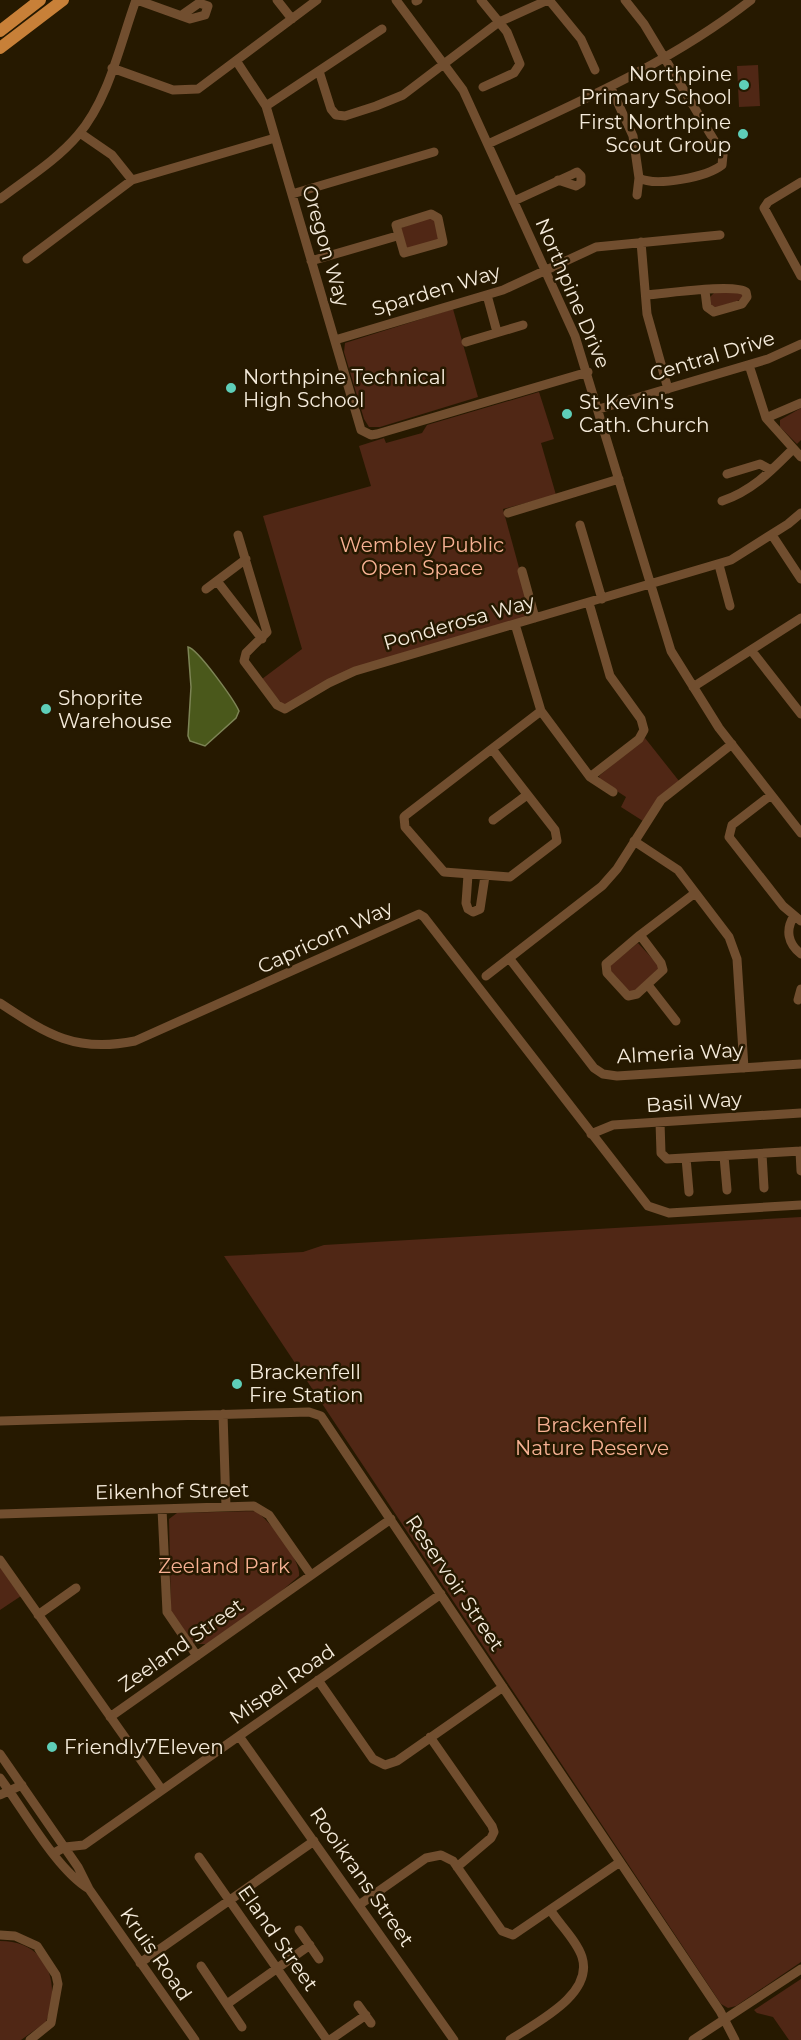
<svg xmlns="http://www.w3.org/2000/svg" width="801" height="2040" viewBox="0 0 801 2040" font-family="Montserrat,sans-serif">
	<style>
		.green { fill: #502715 }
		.water { fill: #4a581b; stroke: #7d8455; stroke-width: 1.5 }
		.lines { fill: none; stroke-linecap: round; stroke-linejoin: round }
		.minor { stroke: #714e2f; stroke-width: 9 }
		.major { stroke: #c88038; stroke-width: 12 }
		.poi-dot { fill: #5eceb8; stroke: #261900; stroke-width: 2 }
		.labels { text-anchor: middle; stroke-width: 5; stroke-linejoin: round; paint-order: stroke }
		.poi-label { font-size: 20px; fill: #f5ebdb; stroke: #261900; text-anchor: start }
		.street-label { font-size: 20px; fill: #f5ebdb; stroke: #261900 }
		.park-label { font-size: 20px; fill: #f7b193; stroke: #261900 }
	</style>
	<rect width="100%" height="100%" fill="#261900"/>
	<path class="green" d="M758 65 760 106 739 107 737 66Z
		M428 218 435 220 440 240 407 249 401 228Z
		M742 292 743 299 716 308 711 305 710 297 714 293Z
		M453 309 478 397 380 427H369L364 419 344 352 345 343Z
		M539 392 554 439 541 443 556 495 503 509 530 608 527 617 354 668 290 704H282L262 679 302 649 263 516 371 486 359 446 384 438 386 443 422 433 427 425Z
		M801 408V440L797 444 780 427V420Z
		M645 738 679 781 643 821 621 807 626 797 600 780 599 776Z
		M638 943 660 967 635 991 629 992 610 972 609 966Z
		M801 1217V1962L736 2006 728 2008 721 2004 224 1256 303 1252 324 1245Z
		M256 1511C269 1520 302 1561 299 1576L272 1599 206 1644H194L171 1612 169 1519 177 1513Z
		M0 1567 21 1596 0 1610Z
		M0 1941C47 1941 62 1983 46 2022L21 2040H0Z
		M801 1979V2040H789L773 2017 757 2013 754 2010Z"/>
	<path class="water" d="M188 647C198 649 234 700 239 711L236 718 205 746 190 741 188 736 191 687Z"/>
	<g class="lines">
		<path class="minor" d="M137 0 190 19 205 15 208 6 199 3 182 15
			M277 0 292 19
			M396 0 463 90 575 336 671 651 719 728 801 833
			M481 0 507 32 520 64 514 73 483 87
			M549 0 581 39 595 70
			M416 1 418 0
			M237 62 266 106 361 430 371 435 377 434 588 372
			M112 68 173 90 198 89 317 0
			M319 71 331 109 336 115 345 116 376 106 403 95 499 22 548 0
			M611 88 633 136 639 178C656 187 707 177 722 165L723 155 644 24 625 0
			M266 106 382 29
			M80 133 112 155 132 180
			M488 144C579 102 672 62 751 0
			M801 182 768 202 764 208 801 276
			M292 194 434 152
			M637 195 639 178
			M0 199C26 179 57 160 78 135 109 99 120 44 136 0
			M514 201 573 174 577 172 581 176V183L576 186 558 180
			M431 214 438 218 443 242 404 253 396 225Z
			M641 242 647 314 668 389
			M27 259 132 180 275 138
			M311 261 397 236
			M487 295 497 332
			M646 295C664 294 735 283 746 292L747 297 742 304 714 312 707 307 705 291
			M335 340 503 290 596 247 720 235
			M466 342 523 325
			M749 365 766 418 801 457
			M599 409 768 359 801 344
			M766 418 801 403
			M727 474 760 464 771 470
			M722 501C752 491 771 471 793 449
			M508 513 619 479
			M580 525 602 599
			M238 535 267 632 246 653 244 661 277 705 285 709 329 683 355 671 731 560 788 524 801 513
			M772 535 801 579
			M719 565 730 606
			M522 571 535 618
			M217 581 262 639
			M206 589 246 559
			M589 603 610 676 641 719 644 730 639 739 590 777
			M515 624 541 711 590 777 613 792
			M751 650 801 714
			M693 687 801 618
			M492 749 555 830 557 841 510 877 444 872 405 827 404 817 406 815 541 711
			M771 795 732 825 729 837 783 906 801 921
			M493 820 527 795
			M634 841 678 870 729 937 737 959 744 1068
			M468 875 466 903 468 909 473 912 480 909 485 876
			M794 916C785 930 788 944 801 954
			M640 935 606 964 607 973 628 996 637 994 663 970 661 963 640 935 695 893
			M509 958 594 1068 603 1074 617 1076 801 1064
			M486 976 602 886 617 869 661 800 732 744
			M648 985 676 1021
			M798 1000 801 989
			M0 1003C48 1035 76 1053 135 1041L419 914 424 917 648 1206 669 1213 801 1205
			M660 1122 661 1153 667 1159 801 1151
			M591 1134 613 1125 801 1113
			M800 1151 801 1171
			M762 1154 764 1188
			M724 1156 727 1190
			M686 1158 689 1192
			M223 1414 226 1507
			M0 1421 309 1412 321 1416 720 2011 735 2040
			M162 1509 167 1612 197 1656
			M0 1514 254 1506 269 1515 311 1575
			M0 1560 162 1790
			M38 1615 76 1588
			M318 1680 373 1759 385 1765 397 1761 503 1687
			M110 1717 391 1519
			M239 1736 454 2040
			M430 1737 492 1826 494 1832 491 1838 457 1867
			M0 1754 78 1867 89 1889 195 2040
			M0 1778C24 1810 56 1869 89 1889
			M0 1795 22 1785
			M54 1853 65 1847 84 1845 441 1594
			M199 1857 327 2040
			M359 1905 426 1858 441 1855 453 1861 502 1931 513 1935 620 1862
			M299 1930 319 1959
			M0 1935 15 1936 37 1946 56 1975 58 1984 51 2023 30 2040
			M140 1963 314 1841
			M201 1966 242 2027
			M227 2004 310 1945
			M358 2005 371 2023
			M330 2040 366 2015
			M510 2040C535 2023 594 1995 582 1957 577 1941 560 1925 551 1911
			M693 2040 801 1969"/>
		<path class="major" d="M0 31 40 0
			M0 48 63 0"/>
	</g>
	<g class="poi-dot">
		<circle cx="744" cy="85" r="6"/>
		<circle cx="743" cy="134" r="6"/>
		<circle cx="231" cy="388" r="6"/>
		<circle cx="567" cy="414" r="6"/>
		<circle cx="46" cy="709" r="6"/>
		<circle cx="237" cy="1384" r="6"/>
		<circle cx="52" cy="1747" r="6"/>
	</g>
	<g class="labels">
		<g class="poi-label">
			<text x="732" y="81" text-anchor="end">Northpine<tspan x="732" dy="23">Primary School</tspan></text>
			<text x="731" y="129" text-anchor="end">First Northpine<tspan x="731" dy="23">Scout Group</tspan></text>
			<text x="243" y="384">Northpine Technical<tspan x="243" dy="23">High School</tspan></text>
			<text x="579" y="409">St Kevin's<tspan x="579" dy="23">Cath. Church</tspan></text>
			<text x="58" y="705">Shoprite<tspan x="58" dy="23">Warehouse</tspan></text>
			<text x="249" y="1379">Brackenfell<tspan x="249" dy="23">Fire Station</tspan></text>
			<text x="64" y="1754">Friendly7Eleven</text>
		</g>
		<g class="street-label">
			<text transform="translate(326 246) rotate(74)" y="7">Oregon Way</text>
			<text transform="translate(436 290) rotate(-17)" y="7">Sparden Way</text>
			<text transform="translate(573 293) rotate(67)" y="7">Northpine Drive</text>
			<text transform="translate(712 356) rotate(-17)" y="7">Central Drive</text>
			<text transform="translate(459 622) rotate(-16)" y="7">Ponderosa Way</text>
			<text transform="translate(325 937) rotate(-25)" y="7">Capricorn Way</text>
			<text transform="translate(680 1053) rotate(-3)" y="7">Almeria Way</text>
			<text transform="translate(694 1102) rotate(-4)" y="7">Basil Way</text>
			<text transform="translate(172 1491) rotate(-1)" y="7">Eikenhof Street</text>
			<text transform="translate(455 1583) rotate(56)" y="7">Reservoir Street</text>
			<text transform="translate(181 1645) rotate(-35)" y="7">Zeeland Street</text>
			<text transform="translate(282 1684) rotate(-35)" y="7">Mispel Road</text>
			<text transform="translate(362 1877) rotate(55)" y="7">Rooikrans Street</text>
			<text transform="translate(278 1938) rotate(55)" y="7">Eland Street</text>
			<text transform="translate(156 1954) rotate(55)" y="7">Kruis Road</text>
		</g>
		<g class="park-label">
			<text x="422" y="552">Wembley Public<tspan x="422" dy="23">Open Space</tspan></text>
			<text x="592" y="1432">Brackenfell<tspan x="592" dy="23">Nature Reserve</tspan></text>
			<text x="224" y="1573">Zeeland Park</text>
		</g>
	</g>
</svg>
